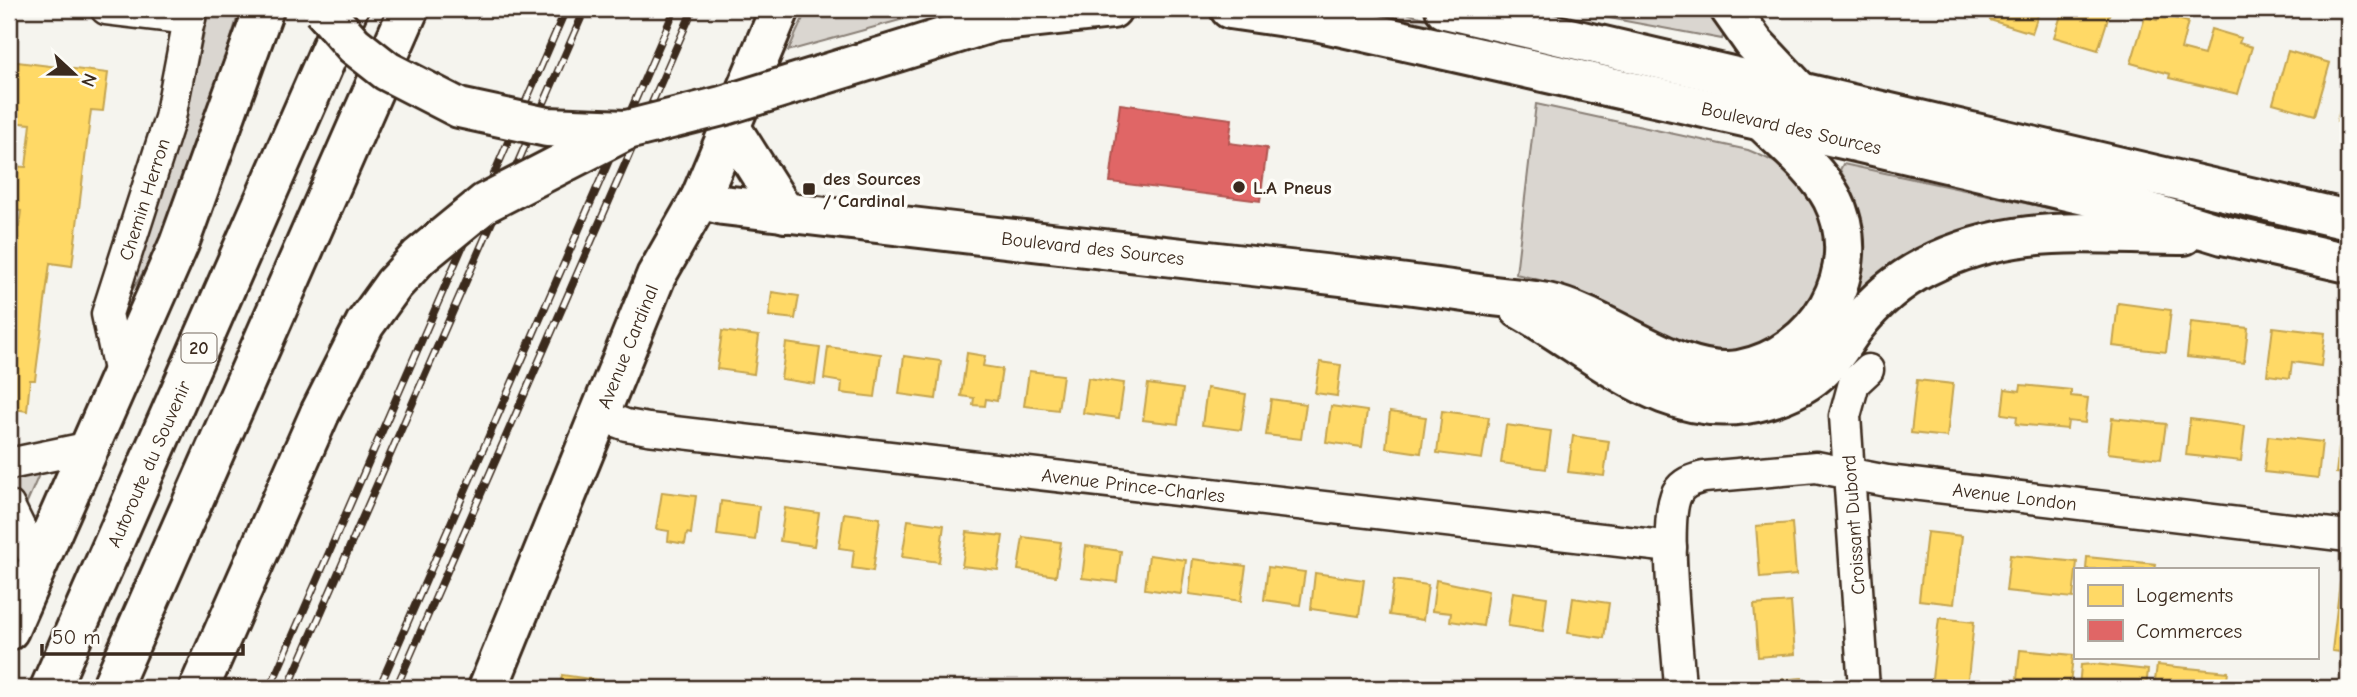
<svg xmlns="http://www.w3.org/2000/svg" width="2357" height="697" viewBox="0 0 2357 697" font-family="'Comic Neue',sans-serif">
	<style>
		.green { fill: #dad6d0; stroke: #8a8077; stroke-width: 2 }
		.homes { fill: #ffd966; stroke: #c4a450; stroke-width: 2 }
		.shops { fill: #e06666; stroke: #ae5450; stroke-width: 2 }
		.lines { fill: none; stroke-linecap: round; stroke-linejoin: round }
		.minor-casing { stroke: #3b2a1e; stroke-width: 35 }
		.major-casing { stroke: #3b2a1e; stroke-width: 44 }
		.highway-casing { stroke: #3b2a1e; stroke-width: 44 }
		.minor { stroke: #fdfcf7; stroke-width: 30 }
		.major { stroke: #fdfcf7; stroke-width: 38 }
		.highway { stroke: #fdfcf7; stroke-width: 38 }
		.rail-casing { stroke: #3b2a1e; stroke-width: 8 }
		.rail { stroke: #fdfcf7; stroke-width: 5; stroke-dasharray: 16; stroke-linecap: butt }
		.major-bridge-casing { stroke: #3b2a1e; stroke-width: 44; stroke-linecap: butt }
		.highway-bridge-casing { stroke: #3b2a1e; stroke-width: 44; stroke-linecap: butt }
		.major-bridge { stroke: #fdfcf7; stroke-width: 38 }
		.highway-bridge { stroke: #fdfcf7; stroke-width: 38 }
		.poi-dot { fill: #3b2a1e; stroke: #fdfcf7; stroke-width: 2.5 }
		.labels { text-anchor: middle; stroke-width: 7; stroke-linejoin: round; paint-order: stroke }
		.shield { fill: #fdfcf7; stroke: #75695f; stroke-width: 2 }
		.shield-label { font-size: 18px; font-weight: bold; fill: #3b2a1e }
		.street-label { font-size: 19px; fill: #3b2a1e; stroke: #fdfcf7 }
		.poi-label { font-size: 19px; font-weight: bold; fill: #3b2a1e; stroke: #fdfcf7; text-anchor: start }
	</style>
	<rect width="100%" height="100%" fill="#f5f4ee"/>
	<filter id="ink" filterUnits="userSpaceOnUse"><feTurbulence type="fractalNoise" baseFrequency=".0143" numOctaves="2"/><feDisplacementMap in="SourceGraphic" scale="14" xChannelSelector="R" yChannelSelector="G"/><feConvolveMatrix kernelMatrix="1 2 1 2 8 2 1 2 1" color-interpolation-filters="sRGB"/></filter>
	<g filter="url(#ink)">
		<path class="green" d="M209 9H240C208 110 183 219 121 307L182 134Z
			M807 9H940L788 51Z
			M1342 9H1394L1503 43V47Z
			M1577 9H1710L1724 33 1722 39 1577 12Z
			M1536 104 1748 150C1765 157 1781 164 1794 177 1847 227 1825 312 1764 342 1746 351 1723 356 1702 352 1671 346 1631 316 1602 302 1574 289 1545 281 1516 274Z
			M1843 164 2109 221 2040 222 1844 311C1871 265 1868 216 1840 170Z
			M41 470 25 507 9 485 11 478Z"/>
		<path class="homes" d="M1993 9H2040L2032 33 1990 20Z
			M2063 9H2111L2098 50 2054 37Z
			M2159 14 2188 22 2181 49 2204 55 2211 29 2241 38 2239 43 2252 47 2238 94 2169 78 2170 74 2131 63 2145 17 2157 20Z
			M2288 51 2330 63 2315 115 2273 103Z
			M9 61 108 73 103 111 91 110 72 266 50 263 35 380H30L27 411 9 408V226L19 227 21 211 9 210V166L26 167 31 124 9 122Z
			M2348 81V125L2337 121Z
			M772 292 799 296 795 319 769 316Z
			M2118 303 2171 310 2166 352 2113 346Z
			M2191 322 2248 328 2244 363 2187 357Z
			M2273 327 2325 333 2321 366 2292 362 2290 378 2267 375Z
			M722 331 759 336 754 374 717 369Z
			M786 343 820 348 815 384 781 379Z
			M828 347 881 354 875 397 841 393 842 382 824 379Z
			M967 353 985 356 983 366 1002 369 997 401 986 399 985 406 973 405 974 398 961 396Z
			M904 356 941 361 936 399 899 394Z
			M1320 362 1341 365 1337 396 1315 393Z
			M1029 371 1063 375 1058 410 1024 406Z
			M1088 378 1124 383 1119 418 1083 413Z
			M1917 380 1953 384 1947 437 1911 433Z
			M1148 384 1183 389 1178 424 1143 420Z
			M2021 385 2071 390V396L2088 398 2085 423 2068 421 2067 429 2016 424 2017 416 2002 414 2005 389 2020 391Z
			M1207 388 1246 394 1241 430 1202 425Z
			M1271 399 1306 404 1301 439 1266 435Z
			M1331 406 1367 411 1362 447 1326 442Z
			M1442 411 1489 417 1482 459 1437 453Z
			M1390 412 1426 417 1421 453 1386 448Z
			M2112 418 2166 424 2161 459 2108 453Z
			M2190 419 2245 426 2241 461 2186 455Z
			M1506 425 1551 431 1546 469 1501 463Z
			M1573 436 1609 441 1604 476 1568 472Z
			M2268 436 2322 442 2318 478 2264 472Z
			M2340 438 2348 439V474L2336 473Z
			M662 492 696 496 691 534 687 533 685 544 668 541 669 531 656 529Z
			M721 501 759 506 755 540 717 535Z
			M785 508 819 513 814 546 780 541Z
			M844 513 880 518 873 571 852 568 854 550 839 548Z
			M908 520 944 525 939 562 902 557Z
			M1792 523 1796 575 1760 578 1756 526Z
			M967 532 1003 536 998 570 962 566Z
			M1927 532 1962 536 1954 604 1919 600Z
			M1023 537 1061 542 1056 576 1018 570Z
			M1086 546 1121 551 1117 582 1082 578Z
			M1149 555 1186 560 1181 594 1145 589Z
			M2010 555 2077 562 2073 598 2006 591Z
			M2087 557 2156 564 2155 569H2086Z
			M1193 559 1246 566 1241 601 1189 594Z
			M1268 567 1305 572 1300 605 1264 600Z
			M1315 573 1364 580 1359 616 1311 609Z
			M1394 580 1428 585 1423 620 1389 615Z
			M1436 580 1488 591 1483 626 1450 621 1451 613 1432 611Z
			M2340 582 2348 583V653L2332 651Z
			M1513 592 1547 597 1543 631 1508 626Z
			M1573 598 1609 603 1604 638 1568 633Z
			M1791 602 1795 654 1758 657 1754 605Z
			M1939 618 1974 622 1967 688 1931 687Z
			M2020 650 2073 655 2070 686 2017 679Z
			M2094 664 2148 670 2146 688H2079L2081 665Z
			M2157 665 2228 672 2226 688H2154Z
			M562 675 598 680 597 688H560Z
			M1802 678 1803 688H1768L1767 681Z
			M624 681 659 686 658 688H623Z
			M2316 683 2348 687V688H2315Z"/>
		<path class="shops" d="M1120 104 1232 119 1229 143 1267 148 1260 201 1110 182Z"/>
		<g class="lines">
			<g class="minor-casing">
				<g id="minor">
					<path d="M106 9 190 19"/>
					<path id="s1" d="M121 379 107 314 170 118 191 9"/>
					<path id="s2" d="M597 414 626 425 648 429 1671 547"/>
					<path d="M9 464 91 447"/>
					<path d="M9 506 38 565"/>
					<path id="s3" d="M1680 688C1678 649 1662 520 1677 493 1683 482 1693 480 1704 477L1816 467 1887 481 2348 536"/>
					<path d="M1864 688 1845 416 1854 383 1868 370"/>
				</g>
			</g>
			<g class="major-casing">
				<g id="major">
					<path id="s4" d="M1230 9 1320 22 1852 141 2119 203 2223 235 2348 263"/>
					<path d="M1445 9 2348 220"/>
					<path d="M1730 9 1754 43 1801 93"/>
					<path d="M994 22 1112 9"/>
					<path d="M731 128 785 213"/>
					<path id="s5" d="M700 199 723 205C902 227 1082 246 1261 267 1336 275 1411 284 1486 295 1506 298 1527 299 1547 303 1610 317 1677 380 1739 370 1817 356 1869 270 1832 198 1816 169 1786 145 1763 122"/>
					<path d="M1520 309C1597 351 1669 427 1764 400 1785 394 1809 383 1824 367 1837 355 1845 339 1856 325 1874 302 1898 281 1925 267 2013 222 2090 235 2184 235"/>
					<path d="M9 630 179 244 264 9"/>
					<path id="s6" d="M488 688 656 276 700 199 780 9"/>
				</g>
			</g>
			<g class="highway-casing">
				<g id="highway">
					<path id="s7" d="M50 688 348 9"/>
					<path d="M111 688 409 9"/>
					<path d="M199 688 320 413"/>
				</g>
			</g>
			<use href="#minor" class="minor"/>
			<use href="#major" class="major"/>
			<use href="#highway" class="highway"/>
			<g class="rail-casing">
				<path id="rail" d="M270 688 566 9
					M288 688 585 9
					M379 688 675 9
					M396 688 693 9"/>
			</g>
			<use href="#rail" class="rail"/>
			<g class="major-bridge-casing">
				<path id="major-bridge" d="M322 9 354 45 387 71 459 108 547 127 627 130 722 106 994 22"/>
			</g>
			<g class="highway-bridge-casing">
				<path id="highway-bridge" d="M320 413 365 324 394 284 419 257 485 203 627 130"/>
			</g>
			<use href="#major-bridge" class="major-bridge"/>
			<use href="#highway-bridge" class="highway-bridge"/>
		</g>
	</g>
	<g class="poi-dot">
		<circle cx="1239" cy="187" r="7"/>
		<rect x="802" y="182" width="14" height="14" rx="3.5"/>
	</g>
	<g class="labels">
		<rect class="shield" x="181.5" y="333.5" width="35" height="29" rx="5"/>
		<g class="shield-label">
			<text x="199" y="354">20</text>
		</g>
		<g class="street-label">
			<text dy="7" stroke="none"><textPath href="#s4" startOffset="574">Boulevard des Sources</textPath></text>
			<text dy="7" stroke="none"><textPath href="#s1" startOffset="187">Chemin Herron</textPath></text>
			<text dy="7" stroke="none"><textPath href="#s5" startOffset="396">Boulevard des Sources</textPath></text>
			<text dy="7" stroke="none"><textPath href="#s6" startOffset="369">Avenue Cardinal</textPath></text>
			<text dy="7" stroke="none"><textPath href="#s7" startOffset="245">Autoroute du Souvenir</textPath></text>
			<text dy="7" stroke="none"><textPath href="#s2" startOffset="542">Avenue Prince-Charles</textPath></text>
			<text dy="7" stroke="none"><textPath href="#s3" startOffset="542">Avenue London</textPath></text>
			<text transform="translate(1853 525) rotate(-94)" y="7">Croissant Dubord</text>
		</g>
		<g class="poi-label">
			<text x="823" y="185">des Sources<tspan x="823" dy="22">/ Cardinal</tspan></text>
			<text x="1253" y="194">L.A Pneus</text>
		</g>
	</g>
	<rect width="2357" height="697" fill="none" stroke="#fdfcf7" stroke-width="35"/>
	<rect x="18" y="18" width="2322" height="662" fill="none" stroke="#3b2a1e" stroke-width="2.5" filter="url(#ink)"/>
	<rect x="2074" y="568" width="245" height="91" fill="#fdfcf7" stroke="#afa8a0" stroke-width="2"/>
	<rect x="2088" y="585" width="35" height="21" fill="#ffd966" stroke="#afa8a0" stroke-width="2"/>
	<text x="2136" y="602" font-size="21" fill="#3b2a1e">Logements</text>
	<rect x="2088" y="620" width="35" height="21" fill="#e06666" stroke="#afa8a0" stroke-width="2"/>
	<text x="2136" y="638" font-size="21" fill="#3b2a1e">Commerces</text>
	<g transform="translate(74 74) rotate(112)" stroke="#fdfcf7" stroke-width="5" paint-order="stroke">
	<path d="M0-5L12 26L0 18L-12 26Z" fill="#3b2a1e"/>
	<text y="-10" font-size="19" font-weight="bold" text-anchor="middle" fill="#3b2a1e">N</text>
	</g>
	<path d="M42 644v10h201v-10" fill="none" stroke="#3b2a1e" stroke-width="3.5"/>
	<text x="52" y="644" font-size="21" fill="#3b2a1e" stroke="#fdfcf7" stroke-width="5" paint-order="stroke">50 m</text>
</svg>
